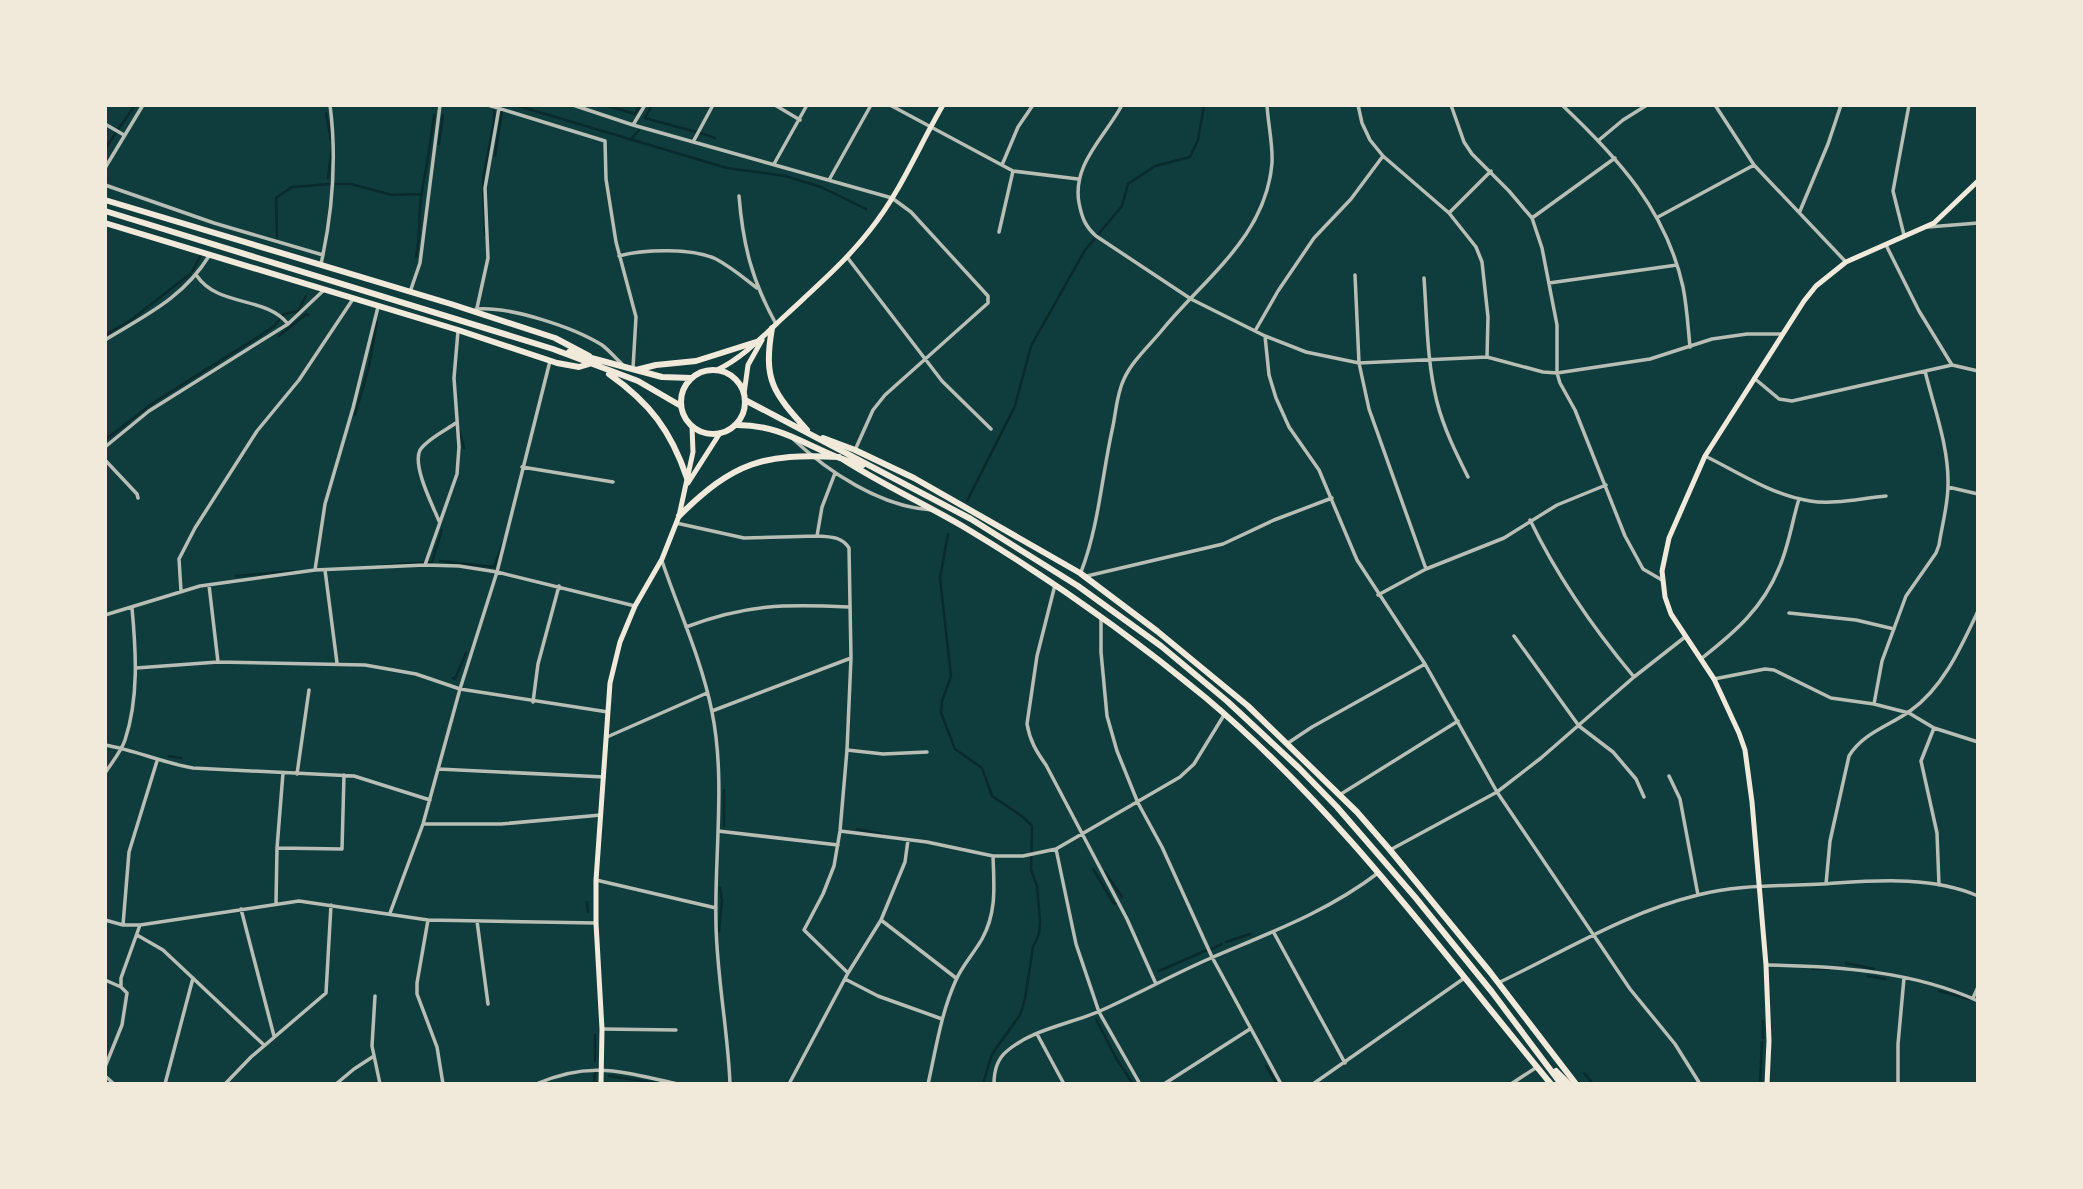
<svg xmlns="http://www.w3.org/2000/svg" width="2083" height="1189" viewBox="0 0 2083 1189" font-family="'IBM Plex Sans',sans-serif">
	<style>
		.lines { fill: none; stroke-linecap: round; stroke-linejoin: round }
		.stream { stroke: #0a2a2b; stroke-width: 2.5 }
		.minor { stroke: #b8beb3; stroke-width: 3.5 }
		.secondary { stroke: #f1e9da; stroke-width: 5 }
		.primary { stroke: #f1e9da; stroke-width: 6 }
		.trunk { stroke: #f1e9da; stroke-width: 6 }
	</style>
	<rect width="100%" height="100%" fill="#0f3d3e"/>
	<g class="lines">
		<path class="stream" d="M515 105 727 168 785 176 821 187 866 209
			M604 105 635 114 640 105
			M652 105 645 118 696 132
			M326 113 331 140
			M700 133 715 138
			M631 139 639 130
			M439 144 443 115
			M105 149 135 105
			M495 156 503 105
			M328 178 332 146
			M336 184H351L392 195 421 194
			M485 235 483 179 494 122V105
			M277 238 276 198 292 187 331 184
			M416 257C421 235 418 213 422 191 427 166 431 141 434 115
			M192 272 201 255
			M105 335 131 320 190 274
			M279 336 306 314 308 315
			M355 415 369 366 377 322
			M459 429 464 448
			M105 440 153 403 258 337 274 326 284 314 298 311 306 296
			M967 501 1015 406 1031 346 1085 250 1122 206 1128 184 1155 166 1190 157 1198 140 1204 105
			M948 534 940 578 951 676 942 701 941 713 955 749 982 768 992 796 1023 817 1032 826 1031 870 1037 886 1040 921 1039 934 1033 947 1025 999 1020 1015 992 1054 983 1084
			M440 561 494 567 504 540
			M397 564 432 562 442 530
			M382 566 394 564
			M236 576 293 571
			M453 678 455 679 466 653
			M169 756 181 758
			M724 790V826
			M857 829 882 834
			M1093 869 1114 904 1116 903
			M1105 872 1122 897
			M587 902 588 912
			M719 931 722 900 720 888
			M1226 942 1250 934
			M1211 949 1222 944
			M1846 963 1874 969
			M1812 969H1829
			M1159 971 1207 950
			M1868 976 1885 979
			M1939 991 1969 999
			M1096 1019 1116 1058 1133 1084
			M595 1035V1061
			M1763 1038V1021
			M1266 1066 1277 1084
			M1584 1073 1593 1084
			M609 1076 664 1084
			M594 1084 595 1072
			M1760 1084 1762 1042"/>
		<path class="minor" d="M488 105 605 141 606 179 616 242 636 317 633 368
			M573 105 633 125 892 198 911 212 988 296V303L885 395 873 410 855 450
			M775 105 800 120
			M890 105 1013 171 1078 179
			M1122 105C1105 137 1072 164 1079 203 1082 218 1085 226 1096 236L1191 299 1265 336 1306 352 1359 363 1487 357 1543 372 1557 373 1650 359 1712 339 1747 334H1781
			M1358 105 1362 123 1370 140 1383 156 1449 213 1476 247 1482 262 1488 317 1487 357
			M1451 105 1464 142 1472 154 1509 191 1532 218 1542 248 1557 325V373L1560 383 1575 410 1625 536 1643 569 1662 580
			M1562 105C1618 158 1666 210 1683 287 1687 307 1688 327 1690 347
			M1715 105 1754 165 1845 261
			M105 124 124 135
			M633 125 645 105
			M1599 140 1623 120 1647 105
			M693 142 713 105
			M774 164 807 105
			M1002 165 1018 127 1033 105
			M105 168 143 105
			M829 180 871 105
			M105 185 214 223 323 255
			M739 196C743 245 752 281 776 324
			M1800 211 1828 144 1841 105
			M1449 213 1491 171
			M1658 217 1754 165
			M1532 218 1615 158
			M1928 227 1978 223
			M999 232 1013 171
			M1904 235 1893 191 1909 105
			M1886 245 1919 311 1952 365
			M619 256C644 249 693 248 716 259 731 267 744 278 757 288
			M847 257 942 381 991 429
			M321 264C333 210 337 159 330 105
			M1355 275 1359 363 1369 409 1426 569
			M197 276C218 307 266 296 288 324
			M1424 278C1427 319 1427 363 1437 402 1444 429 1456 453 1468 477
			M1549 283 1677 265
			M410 292 420 263 440 105
			M477 308 488 258 485 188 499 108
			M476 309C509 306 573 327 602 345 609 350 615 358 622 364
			M1255 331 1278 291 1314 238 1351 199 1383 156
			M1265 336 1269 375 1276 398 1289 427 1319 470 1357 560 1425 664 1497 792 1630 989 1675 1044 1700 1084
			M105 340C146 315 183 298 209 256
			M1754 378 1779 399 1792 401 1952 365 1978 371
			M792 438C828 472 881 507 932 510
			M105 447 149 411 288 324 324 290
			M1705 456C1738 472 1774 496 1810 501 1834 505 1862 498 1886 496
			M105 460 137 494 138 498
			M522 467 613 482
			M835 473 822 507 817 536C830 537 841 536 849 548L851 658 847 750 840 831 834 866 823 894 804 930 848 973
			M1948 487 1978 494
			M1530 520C1558 578 1593 628 1634 677
			M439 521C433 506 412 466 420 450 427 439 446 430 456 423
			M676 523 744 538 817 536
			M662 561C679 611 702 661 712 712 726 780 714 857 716 925 717 978 728 1031 730 1084
			M425 565 457 474 459 447 454 378 458 331
			M315 570 325 504 353 408 378 307
			M325 570 337 663
			M1081 572C1099 526 1102 474 1113 426 1116 411 1117 393 1124 379 1132 361 1150 345 1163 329 1206 277 1266 236 1272 163 1273 144 1268 124 1267 105
			M1087 576 1223 544 1274 520 1332 498
			M209 585 218 662
			M1055 585 1037 656 1027 724C1030 741 1036 751 1046 765L1127 919 1156 984
			M181 591 179 559 195 528 257 431 299 380 353 299
			M1378 595 1426 569 1504 538 1557 505 1606 485
			M1789 613 1856 620 1894 629
			M105 615 200 586 315 570 425 565 459 566 497 572 635 606
			M1101 619V652L1107 716 1117 751 1138 803 1162 847 1212 957 1281 1084
			M686 627C747 604 785 604 849 607
			M1514 636 1579 726 1613 752 1636 779 1644 797
			M1702 658C1735 632 1763 608 1779 568 1789 546 1792 521 1799 499
			M136 668 218 662 365 665 416 674 460 689 608 712
			M1714 679 1765 669 1774 670 1831 698 1874 704 1909 713 1934 728 1978 742
			M533 702 538 664 559 586
			M1874 704 1882 661 1906 596 1936 553 1939 545C1942 525 1948 505 1948 485 1949 447 1934 408 1925 371
			M712 711 851 658
			M1934 728 1921 761 1937 833 1939 885
			M607 737 707 693
			M1288 743 1312 727 1425 664
			M105 745C135 750 163 763 193 768L354 776 430 800
			M847 750 883 754 927 752
			M438 769 604 777
			M105 773C112 762 121 752 125 740 139 698 136 651 132 608
			M297 774 309 690
			M1669 776 1680 799 1698 895
			M1341 794 1458 721
			M423 824H501L601 815
			M718 831 838 845
			M840 831 927 842 993 856C994 886 997 912 982 939 974 953 962 966 956 980 941 1013 936 1049 928 1084
			M277 848 342 849 344 775
			M1390 850 1497 792 1541 758 1634 677 1685 637
			M993 856H1023L1056 849
			M596 880 716 908
			M1826 884 1830 841 1849 756C1863 733 1889 726 1910 711 1943 688 1961 647 1978 611
			M276 903 277 848 283 773
			M241 909 274 1036
			M390 913 423 824 460 689 497 572 550 361
			M105 920 123 925H140L299 901 428 920 596 923
			M428 920 417 983V994L437 1047 443 1084
			M881 920 956 978
			M477 921 488 1004
			M123 925 129 852 157 761
			M1274 933 1345 1063
			M137 935 163 950 264 1045
			M1766 965C1836 966 1913 971 1978 1001
			M845 979 878 996 942 1019
			M105 980 121 987
			M1498 983C1563 952 1627 912 1698 895 1743 883 1790 887 1836 883 1881 880 1935 877 1978 896
			M375 996 372 1046 380 1084
			M1973 998 1978 987
			M602 1029 676 1030
			M1037 1034 1064 1084
			M105 1067 122 1025 127 993 121 987V978L140 925
			M105 1076 114 1084
			M165 1084 193 978
			M225 1084 251 1057 326 993 331 905
			M336 1084 354 1069 374 1056
			M536 1084C591 1060 622 1072 678 1084
			M789 1084 848 973 881 920 905 862 908 840
			M994 1084C994 1071 997 1059 1007 1051 1033 1029 1070 1024 1100 1011 1138 994 1174 974 1211 958 1269 933 1327 912 1378 873
			M1140 1084 1099 1012 1076 944 1056 849 1180 777 1194 764 1224 715
			M1164 1084 1250 1029
			M1313 1084 1463 979
			M1511 1084 1537 1067
			M1898 1084V1044L1904 978"/>
		<path class="secondary" d="M717 370C744 357 765 334 787 314 816 287 846 261 870 230 900 193 919 146 943 105
			M744 394 748 365 762 340
			M688 483 720 433
			M601 1084 602 1029 596 923V880L610 683 620 642 635 606 662 559 679 516 693 452 692 427
			M1767 1084 1769 1041 1766 965 1752 802 1745 750 1739 733 1714 679 1671 614 1665 597 1662 571 1669 538 1705 456 1804 301 1816 286 1846 262 1934 223 1978 181"/>
		<path class="primary" d="M105 200 451 304 555 338 589 356
			M105 223 458 330 557 363 579 367 589 364
			M823 438 855 450 914 478 1080 573 1157 631 1248 706 1357 812 1390 850 1490 972 1576 1084
			M844 460C883 485 925 504 964 527 1049 578 1130 635 1206 698 1339 810 1441 951 1551 1084"/>
		<path class="trunk" d="M105 211 553 349 638 381 681 406
			M772 328C763 381 773 392 807 430
			M569 352 662 377 691 378
			M681 402a32 32 0 1 1 64 0a32 32 0 1 1-64 0Z
			M636 370 656 365 696 361 756 342
			M609 374C650 403 671 431 687 478
			M745 400 971 519 1078 586 1161 646 1227 701 1299 768 1337 807 1415 897 1492 992 1561 1084
			M735 425C788 424 816 455 863 465
			M679 516C734 462 763 453 839 457
			M1556 1071 1569 1084"/>
	</g>
	<rect width="2083" height="1189" fill="none" stroke="#f1e9da" stroke-width="214"/>
</svg>
